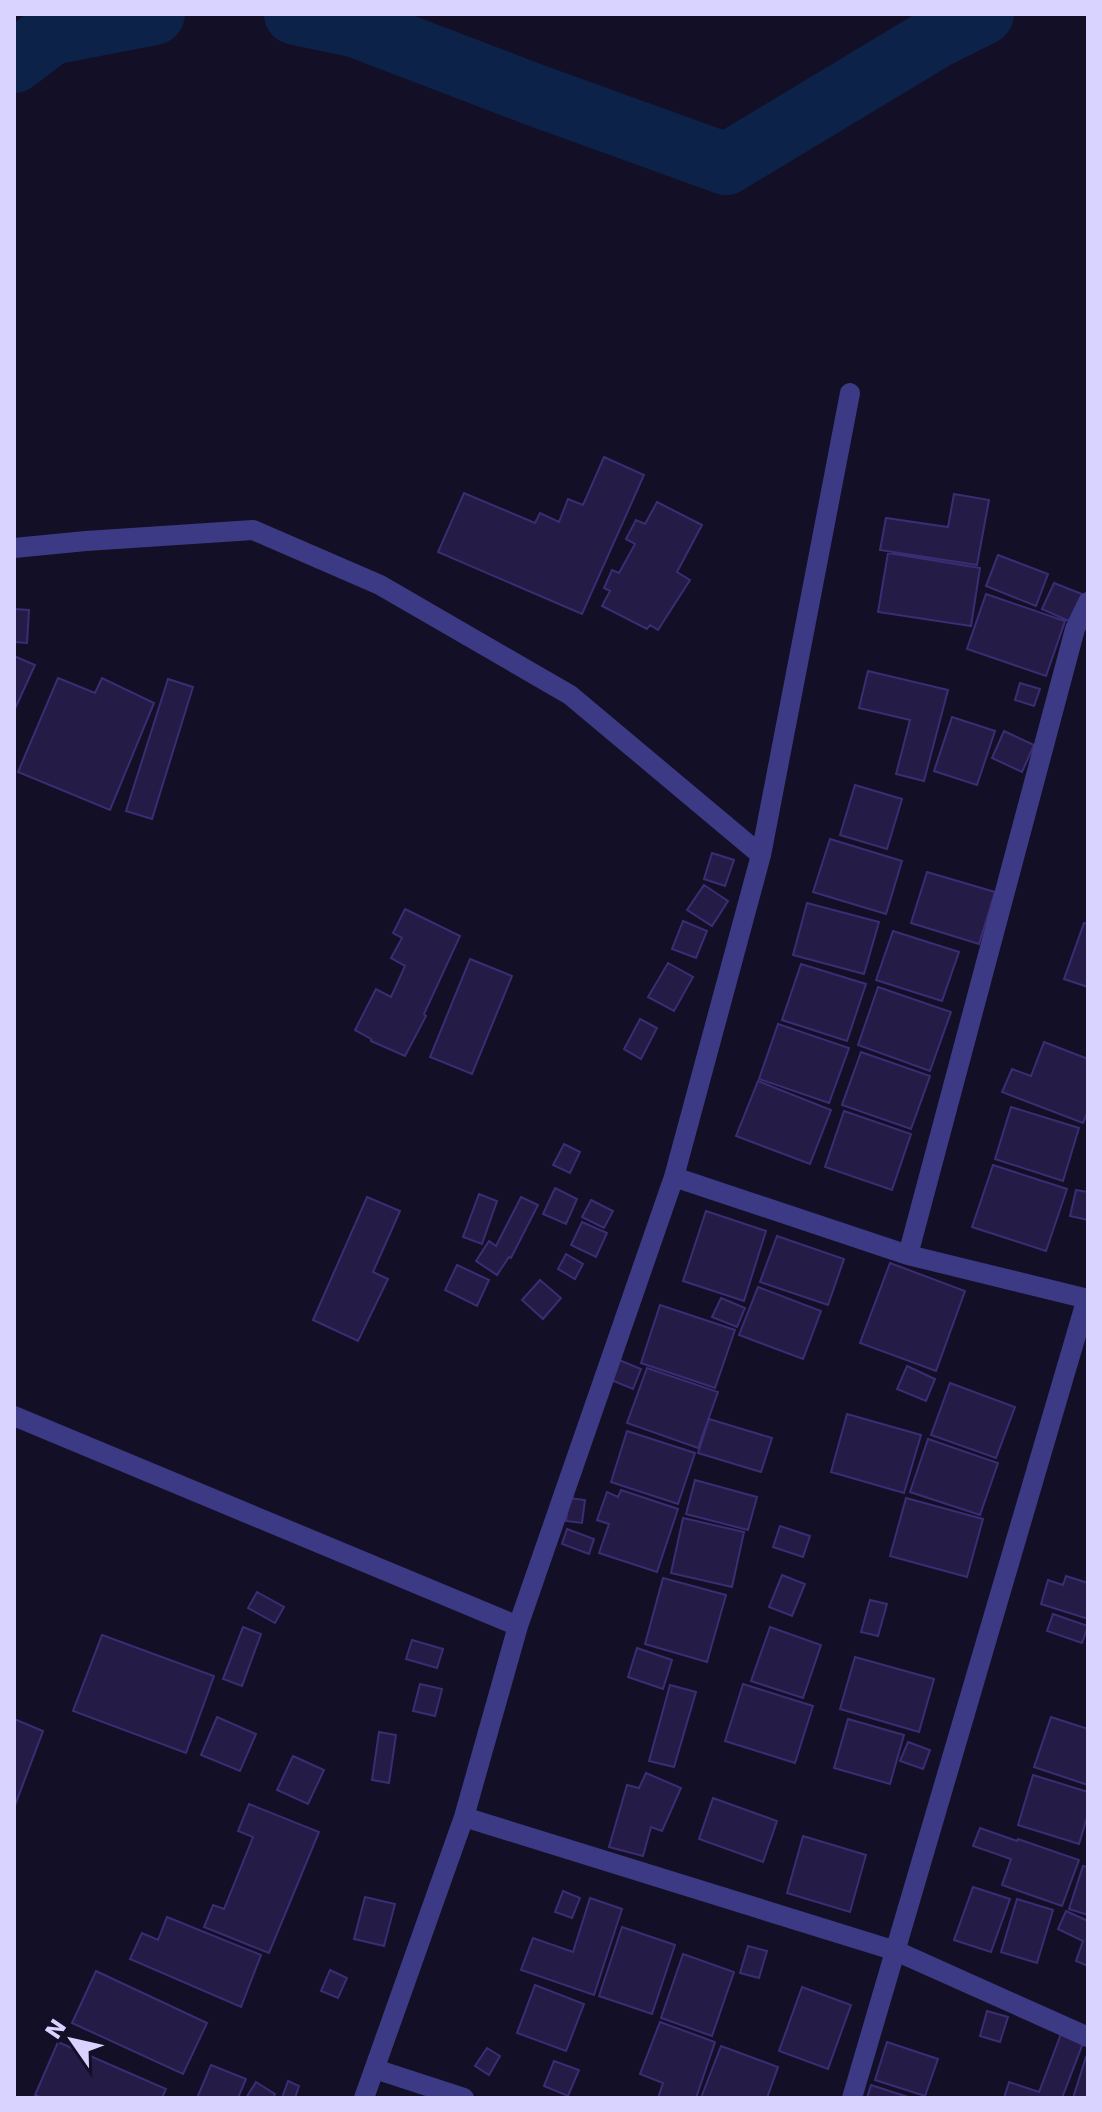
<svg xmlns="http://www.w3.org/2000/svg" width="1102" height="2112" viewBox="0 0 1102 2112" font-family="'DejaVu Sans',sans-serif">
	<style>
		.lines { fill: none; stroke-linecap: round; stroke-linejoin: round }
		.river { stroke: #0c2248; stroke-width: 62 }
		.building { fill: #241b47; stroke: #3b2d73; stroke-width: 2 }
		.minor { stroke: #3d3a85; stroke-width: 20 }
	</style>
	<rect width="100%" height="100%" fill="#130f26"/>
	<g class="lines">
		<path class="river" d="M295 14 357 27 535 95 726 164 937 37 983 14
			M14 62 51 34 154 14"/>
	</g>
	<path class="building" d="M604 457 644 475 582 614 438 552 464 493 535 523 540 513 559 522 568 499 583 505Z
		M954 494 989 500 977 565 880 550 886 518 948 527Z
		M657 502 702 525 677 572 690 580 658 630 650 625 647 629 602 606 610 591 604 588 612 570 619 573 635 544 626 539 636 520 645 524Z
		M888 553 980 568 971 626 878 612Z
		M998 555 1048 574 1036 606 986 586Z
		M1054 583 1082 594 1071 622 1042 609Z
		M986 594 1065 621 1046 676 967 649Z
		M14 609 29 610 27 643 14 642Z
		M14 656 35 665 14 711Z
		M868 671 948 690 924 781 896 774 910 720 859 708Z
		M58 678 95 693 102 678 154 703 110 810 18 772Z
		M168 679 193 687 152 819 126 811Z
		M1020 683 1040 689 1034 706 1015 700Z
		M952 717 995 731 977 785 934 771Z
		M1004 731 1034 745 1022 772 992 758Z
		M855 785 902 799 887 849 840 835Z
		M830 839 902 861 886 914 813 892Z
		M712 853 734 860 725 886 704 879Z
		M927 872 995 892 979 944 911 923Z
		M704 885 728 901 712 926 687 910Z
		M807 903 879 922 864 974 793 955Z
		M405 909 460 936 424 1014 426 1016 405 1056 371 1041V1039L355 1030 376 989 391 997 405 966 391 958 402 938 393 933Z
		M683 921 707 931 696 958 672 949Z
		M1084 923 1088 924V987L1064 979Z
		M893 931 959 952 942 1001 876 980Z
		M470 959 512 976 472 1074 430 1057Z
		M668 963 693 977 674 1011 648 997Z
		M801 964 866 984 847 1041 782 1020Z
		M878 987 951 1012 930 1071 858 1045Z
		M640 1019 657 1028 641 1059 624 1049Z
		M778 1024 849 1048 829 1103 759 1079Z
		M1044 1042 1088 1059V1111L1083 1123 1002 1092 1012 1069 1031 1076Z
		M861 1052 930 1076 911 1129 842 1105Z
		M758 1081 831 1110 810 1164 736 1136Z
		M1011 1107 1079 1128 1063 1181 995 1159Z
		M844 1111 911 1134 892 1190 825 1167Z
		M564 1144 580 1152 570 1173 553 1165Z
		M993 1165 1067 1189 1046 1251 972 1227Z
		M555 1188 577 1199 566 1224 543 1214Z
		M1076 1190 1088 1192V1220L1070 1216Z
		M479 1194 497 1201 482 1244 463 1237Z
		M367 1197 400 1211 373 1272 388 1279 358 1341 313 1320Z
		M521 1197 538 1205 511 1258 509 1257 497 1275 476 1261 489 1241 496 1246Z
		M591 1200 613 1211 604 1228 582 1217Z
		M706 1211 766 1231 744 1301 683 1281Z
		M582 1222 607 1233 596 1257 571 1245Z
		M777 1236 844 1259 828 1305 760 1282Z
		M566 1254 583 1264 575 1279 558 1269Z
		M890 1263 965 1291 936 1371 860 1343Z
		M457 1265 489 1280 477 1306 445 1290Z
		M540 1280 561 1298 543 1319 522 1300Z
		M758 1287 821 1311 803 1359 739 1335Z
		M721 1298 745 1308 737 1327 712 1317Z
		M660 1305 735 1330 715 1388 641 1363Z
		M619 1360 641 1369 633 1389 611 1380Z
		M907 1366 935 1379 926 1401 897 1389Z
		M647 1368 718 1392 698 1448 627 1423Z
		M950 1383 1015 1407 996 1458 931 1435Z
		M847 1414 921 1435 904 1493 831 1472Z
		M709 1419 772 1438 761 1472 698 1453Z
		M627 1431 695 1453 678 1504 611 1482Z
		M928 1439 998 1463 980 1515 910 1492Z
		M695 1480 757 1497 748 1530 686 1514Z
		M621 1490 678 1509 657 1572 599 1553 609 1524 597 1520 607 1492 618 1497Z
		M569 1498 585 1500 582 1523 566 1521Z
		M906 1498 983 1519 967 1577 890 1556Z
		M683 1518 744 1532 732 1587 671 1573Z
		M780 1526 810 1536 803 1557 773 1547Z
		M567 1529 594 1539 589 1554 562 1544Z
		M782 1575 805 1584 792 1616 769 1607Z
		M1066 1576 1088 1583V1619L1041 1604 1048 1580 1063 1585Z
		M663 1578 726 1595 707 1662 645 1644Z
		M257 1592 284 1607 275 1623 248 1608Z
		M870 1600 887 1604 878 1636 861 1632Z
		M1053 1614 1088 1626 1082 1643 1047 1631Z
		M243 1627 261 1634 242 1686 223 1679Z
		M770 1627 821 1645 803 1698 751 1681Z
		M102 1635 214 1676 186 1753 73 1711Z
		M412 1640 443 1649 437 1668 406 1659Z
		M637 1648 672 1660 663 1689 628 1677Z
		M855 1657 934 1679 919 1732 840 1709Z
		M420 1684 442 1689 435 1716 413 1711Z
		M743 1684 813 1706 795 1763 725 1741Z
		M670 1685 696 1692 674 1767 649 1761Z
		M217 1717 256 1734 240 1771 201 1755Z
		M1051 1717 1088 1729V1785L1034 1767Z
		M14 1719 43 1731 14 1808Z
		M848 1719 904 1735 890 1784 834 1768Z
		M379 1732 396 1735 389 1783 372 1780Z
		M908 1742 930 1750 923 1769 900 1761Z
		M293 1756 324 1770 308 1804 277 1790Z
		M646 1773 681 1788 662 1831 651 1827 643 1856 609 1847 627 1785 639 1788Z
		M1033 1775 1088 1792V1814L1079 1844 1018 1825Z
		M713 1798 777 1821 763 1862 699 1839Z
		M249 1804 319 1832 269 1953 204 1927 213 1905 224 1909 253 1837 238 1831Z
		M980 1828 1017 1841 1018 1839 1079 1860 1062 1906 1002 1885 1011 1859 973 1846Z
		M803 1836 866 1855 850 1912 787 1893Z
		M1083 1866 1088 1867V1915L1069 1909Z
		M973 1887 1010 1899 991 1952 954 1940Z
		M563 1891 580 1898 572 1918 555 1912Z
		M365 1897 395 1904 384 1946 354 1939Z
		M590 1898 622 1909 594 1995 521 1970 533 1938 573 1952Z
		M1017 1899 1053 1910 1037 1963 1001 1952Z
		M1066 1911 1088 1921V1966L1076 1961 1083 1941 1058 1929Z
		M167 1917 261 1955 241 2007 130 1959 142 1933 158 1940Z
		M622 1927 675 1945 652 2014 599 1996Z
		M748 1946 767 1951 759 1978 740 1973Z
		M683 1954 734 1972 712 2036 661 2018Z
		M330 1970 347 1978 338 1998 321 1991Z
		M96 1971 207 2023 183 2074 72 2023Z
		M535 1985 584 2004 566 2051 517 2033Z
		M802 1987 851 2005 828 2069 779 2051Z
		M987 2011 1008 2017 1000 2042 980 2036Z
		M660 2022 715 2042 696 2098H658L663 2083 640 2074Z
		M1061 2034 1083 2043 1062 2098H1004L1009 2082 1039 2092Z
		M58 2042 166 2089 162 2098H42L35 2095Z
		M887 2042 938 2059 925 2096 875 2080Z
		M721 2046 778 2067 767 2098H701Z
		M487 2048 500 2056 489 2075 475 2066Z
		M1086 2057H1088V2098H1073Z
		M554 2061 579 2070 568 2096 544 2086Z
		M211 2065 246 2079 238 2098H197Z
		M288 2081 299 2086 295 2098H282Z
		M256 2082 275 2094 273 2098H246Z
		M871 2085 911 2098H867Z"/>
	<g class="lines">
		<path class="minor" d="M14 548 86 541 253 530 380 585 570 695 761 855
			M674 1177 908 1255 1088 1299
			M908 1255 1075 629 1088 602
			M14 1416 518 1626 464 1817 364 2098
			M518 1626 674 1177 761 855 850 393
			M464 1817 896 1951 1088 2037
			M375 2069 464 2098
			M852 2098 1087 1298"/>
	</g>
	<rect width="1102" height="2112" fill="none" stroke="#d9d4ff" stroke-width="32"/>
	<g transform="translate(72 2040) rotate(304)" stroke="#130f26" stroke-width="6" paint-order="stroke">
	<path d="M0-6L14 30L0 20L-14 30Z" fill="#d9d4ff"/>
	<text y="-12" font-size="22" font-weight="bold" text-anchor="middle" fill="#d9d4ff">N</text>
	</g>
</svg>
